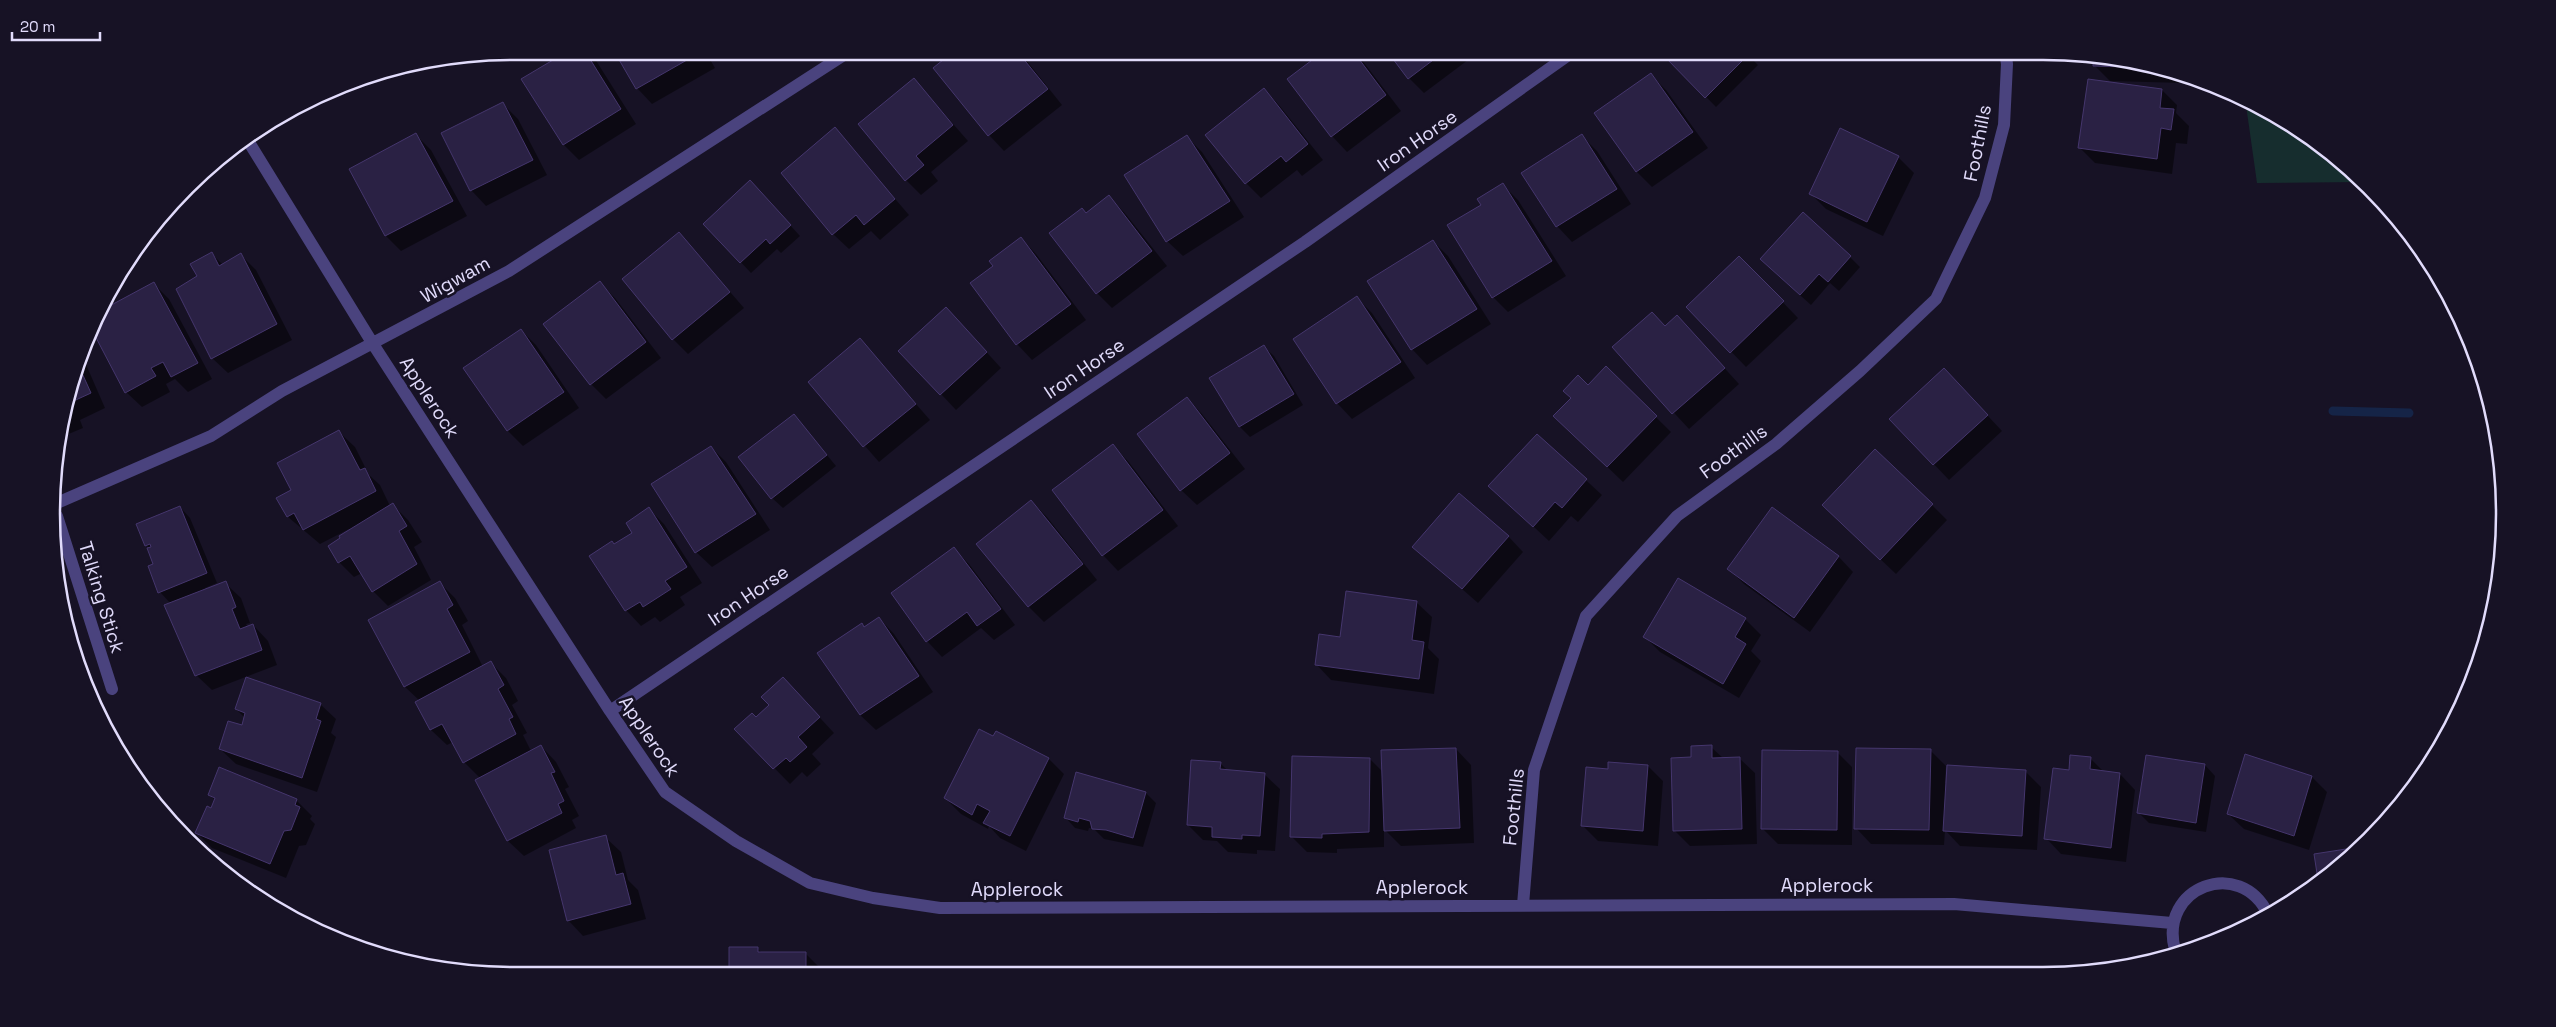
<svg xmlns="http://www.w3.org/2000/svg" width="2556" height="1027" viewBox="0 0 2556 1027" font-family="'Space Grotesk',sans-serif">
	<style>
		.green { fill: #162d2e }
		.shadow { fill: #0007 }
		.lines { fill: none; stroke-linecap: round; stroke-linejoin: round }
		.stream { stroke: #152447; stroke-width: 9 }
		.building { fill: #2a2144; stroke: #45366d }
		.minor { stroke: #4a437e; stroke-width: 12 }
		.labels { text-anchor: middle; stroke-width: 5; stroke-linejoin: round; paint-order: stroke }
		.street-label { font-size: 19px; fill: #e1dbfb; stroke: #171225 }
		.rim { fill: none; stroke: #e1dbfb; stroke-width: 2.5 }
	</style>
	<rect width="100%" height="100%" fill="#171225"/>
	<path class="green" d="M2245 98 2324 147 2361 182 2257 183Z"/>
	<path class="shadow" d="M590 51 636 124 579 160 564 145 555 60 549 52Z
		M616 51H705L715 68 652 104 637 88Z
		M963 51 967 55 971 51H1019L1062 105 1004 151 989 135 935 68Z
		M1048 51H1067L1056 59Z
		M1084 51H1095L1089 56Z
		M1326 51H1355L1401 111 1347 152 1332 136Z
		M1389 51H1480L1424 93 1409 78Z
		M1744 51 1758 65 1716 107 1666 56Z
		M1776 51H1785L1780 55Z
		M2095 58 2162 67 2183 75V83L2110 81 2094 65Z
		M1651 75 1666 90 1708 148 1652 187 1637 172 1596 113Z
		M914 79 968 141 931 172 938 181 921 195 906 180Z
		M1264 89 1279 105 1323 160 1302 176 1297 170 1261 198 1246 183Z
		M2162 90 2177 105 2176 113 2189 126 2187 144 2176 143 2172 174 2095 163 2079 147Z
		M503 104 518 119 547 175 486 206 471 190Z
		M835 129 909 215 880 240 871 231 849 249 833 234Z
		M416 135 431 150 467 216 401 251 386 236 350 170Z
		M1582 136 1597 151 1631 204 1572 242 1557 226Z
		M1187 137 1202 152 1244 217 1183 256 1167 241Z
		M1898 157 1914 173 1883 236 1826 209 1810 193Z
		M1503 185 1518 200 1566 276 1508 312 1493 297Z
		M760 192 800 236 781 253 777 249 751 273 705 224Z
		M1109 197 1124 212 1167 266 1112 308 1097 293 1087 214Z
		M679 233 744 308 688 354 673 339Z
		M1021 238 1036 254 1086 320 1032 360 1017 344 995 267Z
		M1433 241 1448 256 1491 324 1427 365 1412 349Z
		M212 254 223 265 241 255 256 270 292 340 228 373 212 358 199 277Z
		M1739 257 1798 318 1746 367 1688 307Z
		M1850 257 1860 267 1839 291 1830 283 1811 305 1772 270Z
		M600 283 615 298 661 358 606 399 591 384Z
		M154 284 169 299 212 379 188 392 175 379 166 384 170 392 142 407 126 392 92 328 95 322Z
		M1357 298 1372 313 1415 378 1352 419 1337 403 1294 339Z
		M1677 316 1739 384 1689 429 1614 348 1666 327Z
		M961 324 1001 368 956 410 941 394Z
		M521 330 536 345 579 408 523 446 508 431 465 368Z
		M860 340 930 420 879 462 809 382Z
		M1263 346 1274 356 1303 405 1250 437 1240 427 1210 379Z
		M81 353 105 408 80 420 83 428 59 438 76 365Z
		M1606 368 1671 432 1623 482 1570 431 1588 387Z
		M1959 385 2002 431 1949 480 1891 419Z
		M1187 398 1202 414 1245 469 1197 505 1181 490Z
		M794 415 836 466 783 508 772 498Z
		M339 432 355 447 369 475 380 485 390 506 393 505 408 520 422 542 414 547 431 580 388 606 373 591 362 573 354 577 339 562 349 529 320 544 288 517 293 490Z
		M1537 435 1602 495 1578 522 1571 516 1549 541 1490 486Z
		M1113 446 1128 461 1178 526 1118 571 1103 555 1054 490Z
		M711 447 726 462 770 530 712 567 696 552 653 485Z
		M1031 501 1047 517 1097 580 1044 622 1029 607 978 544Z
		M1932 505 1947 520 1896 574 1839 520Z
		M180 507 190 518 217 583 205 588 206 590 225 583 241 598 250 623 246 624 248 628 253 625 268 641 277 665 212 690 196 675 171 604 160 592 154 565 150 549 146 545Z
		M649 509 664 524 702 583 680 597 685 605 660 622 655 617 641 626 626 610 614 545 633 533Z
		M1508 536 1523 552 1478 603 1414 547Z
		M954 549 969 564 1015 625 994 640 981 628 942 657 927 641 892 594Z
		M1838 556 1853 572 1810 632 1744 584 1729 569Z
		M1679 580 1745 619 1761 635 1751 651 1761 661 1739 698 1660 652 1645 637Z
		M440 583 455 598 468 621 462 625 483 667 491 663 506 678 518 701 512 705 527 733 523 735 531 751 541 746 556 762 569 787 565 789 579 816 572 820 576 828 524 856 508 841 476 780 480 778 464 762 453 742 447 745 431 730 417 703 420 701 405 687 370 621Z
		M1416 602 1432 617 1428 648 1439 659 1434 694 1331 680 1316 664 1341 638Z
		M879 618 894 634 933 692 876 730 860 715 865 628Z
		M798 694 834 733 812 754 821 764 807 777 802 772 790 784 736 729Z
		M320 704 336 719 331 733 336 737 317 792 236 764 220 749 242 727 245 718 236 709Z
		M997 733 1049 759 1064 774 1026 851 1000 838 989 826 988 829 961 814 945 798Z
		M1711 747 1723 758H1739L1755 773 1757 844 1690 846 1674 830 1692 759Z
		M1456 749 1471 765 1474 843 1401 846 1384 829V847L1337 849V853L1307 852 1292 837 1370 759 1383 772Z
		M1930 750 1946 766 1945 783 2025 771 2041 787 2037 850 1960 846 1945 830 1944 845 1871 844 1856 828Z
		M1837 752 1852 767V845L1778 844 1763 829Z
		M2147 757 2205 765 2215 776 2206 832 2149 823 2139 813Z
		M2091 759 2104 772 2120 774 2135 790 2126 862 2061 854 2046 838 2070 771Z
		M1220 763 1228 771 1264 774 1280 789 1275 851 1257 850V854L1228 852 1217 841 1203 840 1188 825Z
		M1648 766 1663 781 1658 846 1598 841 1582 825 1609 771Z
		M2312 777 2327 792 2309 850 2244 829 2228 814Z
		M1146 793 1156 803 1143 847 1104 839 1094 829 1089 828 1088 831 1075 828 1065 817Z
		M210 795 296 800 312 816 310 819 315 824 306 845 299 846 286 878 212 848 197 833 215 800Z
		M605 837 621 852 628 880 638 890 646 919 583 936 568 920Z
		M2358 849 2347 861 2319 880 2316 855Z
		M730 948 758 949 762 953H805L821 969V975H730Z"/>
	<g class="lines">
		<path class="stream" d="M2333 411 2409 413"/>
	</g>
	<path class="building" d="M585 51 621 109 563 145 521 79 553 60 549 51Z
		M614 51H700L701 52 636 89Z
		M954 51H964L966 54 969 51H1017L1048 89 988 136 933 68Z
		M1324 51H1353L1386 95 1331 137 1287 79Z
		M1387 51H1445L1408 79Z
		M1669 51H1746L1749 54 1705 98 1664 56Z
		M2093 58 2162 67 2165 68 2093 66Z
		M1651 73 1693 132 1636 172 1594 113Z
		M914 78 953 125 916 156 924 165 905 181 858 124Z
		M2088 79 2162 89 2160 108 2174 109 2171 130 2161 128 2157 159 2078 148Z
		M1264 88 1308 144 1286 162 1281 156 1245 184 1205 135Z
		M503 102 533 160 470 191 441 133Z
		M835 127 895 199 864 225 856 215 832 235 781 173Z
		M1840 128 1899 156 1867 222 1809 194Z
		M416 133 453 201 385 236 349 169Z
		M1582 134 1617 189 1556 227 1521 173Z
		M1187 135 1230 201 1166 242 1124 175Z
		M750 180 791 225 770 244 766 239 740 263 703 224Z
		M1503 183 1552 261 1492 298 1447 225 1481 205 1477 199Z
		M1109 195 1152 251 1096 294 1049 233 1082 208 1086 213Z
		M1803 212 1851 256 1828 282 1819 274 1800 295 1760 259Z
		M679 232 730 292 672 340 622 279Z
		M1021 237 1071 304 1016 345 970 283 993 266 989 261Z
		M1433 240 1477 309 1411 350 1367 281Z
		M212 252 219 266 241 253 277 324 211 359 176 289 197 276 190 264Z
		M1739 256 1784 301 1730 353 1686 307Z
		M600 281 646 342 590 385 543 324Z
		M154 282 198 363 171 377 163 362 151 368 156 376 125 393 92 330 96 321 105 316 102 310Z
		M1357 296 1401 362 1336 404 1293 339Z
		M946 307 987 352 940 395 898 351Z
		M1652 312 1665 326 1677 315 1725 368 1672 414 1612 347Z
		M521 329 564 392 507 431 463 368Z
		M860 338 916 404 863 447 808 382Z
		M1264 345 1294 394 1239 427 1209 378Z
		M77 362 91 393 67 404 76 365Z
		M1606 366 1657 416 1607 467 1553 416 1571 398 1563 391 1578 375 1588 385Z
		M1944 368 1988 415 1933 465 1889 419Z
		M1187 397 1230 453 1180 491 1137 434Z
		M794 414 827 455 771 499 738 457Z
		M339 430 360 470 365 468 376 491 303 530 294 513 287 517 276 498 291 490 277 463Z
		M1537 434 1587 479 1562 508 1555 502 1533 527 1488 486Z
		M1113 444 1163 510 1102 556 1052 490Z
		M711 446 756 514 695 553 651 484Z
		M1875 449 1933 504 1880 560 1822 505Z
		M1459 493 1509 536 1462 589 1412 547Z
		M1031 500 1083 564 1028 607 976 544Z
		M393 503 407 526 399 531 417 564 372 592 350 556 338 563 328 546 340 538 339 536Z
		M180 506 207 573 158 593 148 566 153 564 147 548 151 547 150 544 145 546 136 524Z
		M649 507 687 567 665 581 671 589 643 607 640 602 625 611 589 556 612 541 614 544 632 533 626 523Z
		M1772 507 1839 556 1794 618 1727 569Z
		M954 547 1001 609 977 626 967 612 926 642 891 593Z
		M1678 578 1746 618 1735 637 1746 644 1723 684 1643 637Z
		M226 581 236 607 232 609 240 629 253 624 262 650 195 676 164 605Z
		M440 581 453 605 447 609 470 652 404 687 368 620Z
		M1346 591 1417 601 1412 640 1424 642 1419 679 1315 665 1319 634 1340 637Z
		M879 617 919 676 860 715 817 653 862 623 864 627Z
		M491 661 504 685 498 689 513 717 509 719 516 734 463 763 442 724 430 730 415 702Z
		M246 677 321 703 316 719 321 721 302 778 219 749 228 721 242 725 245 713 235 709Z
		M783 677 820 717 798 737 807 747 790 762 786 758 773 769 734 729 752 713 756 717 769 705 761 697Z
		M979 729 993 736 996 731 1049 758 1010 836 983 823 990 811 977 804 972 815 944 798Z
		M541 745 555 772 551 773 564 801 558 804 562 813 507 841 475 780Z
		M1712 745V758L1740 757 1742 829 1673 831 1671 758 1691 757V746Z
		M1456 748 1460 828 1384 831 1381 750Z
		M1856 748 1931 749 1929 830 1854 829Z
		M1762 750 1838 751 1837 830 1761 829Z
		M2245 754 2312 776 2294 836 2227 814Z
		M2070 755 2091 757 2090 769 2120 773 2111 848 2044 839 2053 768 2069 770Z
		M2146 755 2205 764 2196 823 2137 813Z
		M1292 756 1370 758 1369 832 1322 834V838L1290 837Z
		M1191 760 1221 762 1220 769 1265 773 1260 836 1242 835V839L1212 837V827L1187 825Z
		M1608 762 1648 765 1643 831 1581 826 1586 767 1608 769Z
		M1947 765 2026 770 2022 836 1943 831Z
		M219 767 297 799 295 805 300 807 291 830 284 831 270 864 195 833 207 806 211 808 215 798 208 795Z
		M1076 772 1146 792 1133 838 1106 830 1092 829 1090 821 1079 818 1078 822 1064 818Z
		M606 835 616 875 623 873 631 904 567 921 549 850Z
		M2359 847 2347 861 2318 880 2314 854Z
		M729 947H758V952H806V975H729Z
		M1107 971H1139V974H1107Z
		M1294 971 1324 972V974H1294Z
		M1430 971H1453V973H1430Z"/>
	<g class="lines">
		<path class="minor" d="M247 139 373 344 610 711 665 792 736 841 810 883 873 898 940 908 1954 904 2172 923
			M57 503 211 436 282 391 509 271 850 51
			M57 516 112 689
			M610 711 1305 242 1574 51
			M1523 905 1534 770 1586 616 1677 516 1776 444 1860 371 1936 299 1985 198 2004 125 2007 64 2005 51
			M2175 950C2158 887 2240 856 2268 914"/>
	</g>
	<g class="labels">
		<g class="street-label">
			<text transform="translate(1417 140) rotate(-35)" y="7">Iron Horse</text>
			<text transform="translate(1977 143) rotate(-79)" y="7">Foothills</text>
			<text transform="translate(455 279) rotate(-29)" y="7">Wigwam</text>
			<text transform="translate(1084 368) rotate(-34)" y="7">Iron Horse</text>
			<text transform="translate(430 397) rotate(57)" y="7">Applerock</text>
			<text transform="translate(1733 451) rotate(-36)" y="7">Foothills</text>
			<text transform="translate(748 595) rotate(-34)" y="7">Iron Horse</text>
			<text transform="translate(102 597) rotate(73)" y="7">Talking Stick</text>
			<text transform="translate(650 736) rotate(56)" y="7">Applerock</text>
			<text transform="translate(1513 807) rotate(-84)" y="7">Foothills</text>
			<text x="1827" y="892">Applerock</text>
			<text x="1422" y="894">Applerock</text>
			<text x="1017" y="896">Applerock</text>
		</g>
	</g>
	<path d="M0 0H2556V1027H0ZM513 60H2043A453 453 0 0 1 2496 513V514A453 453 0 0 1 2043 967H513A453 453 0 0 1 60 514V513A453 453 0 0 1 513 60Z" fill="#171225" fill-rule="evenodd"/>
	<path class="rim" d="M513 60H2043A453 453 0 0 1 2496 513V514A453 453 0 0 1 2043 967H513A453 453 0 0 1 60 514V513A453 453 0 0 1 513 60Z"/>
	<path d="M12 32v8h88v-8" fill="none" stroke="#e1dbfb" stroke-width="2.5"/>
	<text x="20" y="32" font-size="15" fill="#e1dbfb" stroke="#171225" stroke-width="4" paint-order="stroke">20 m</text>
</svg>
